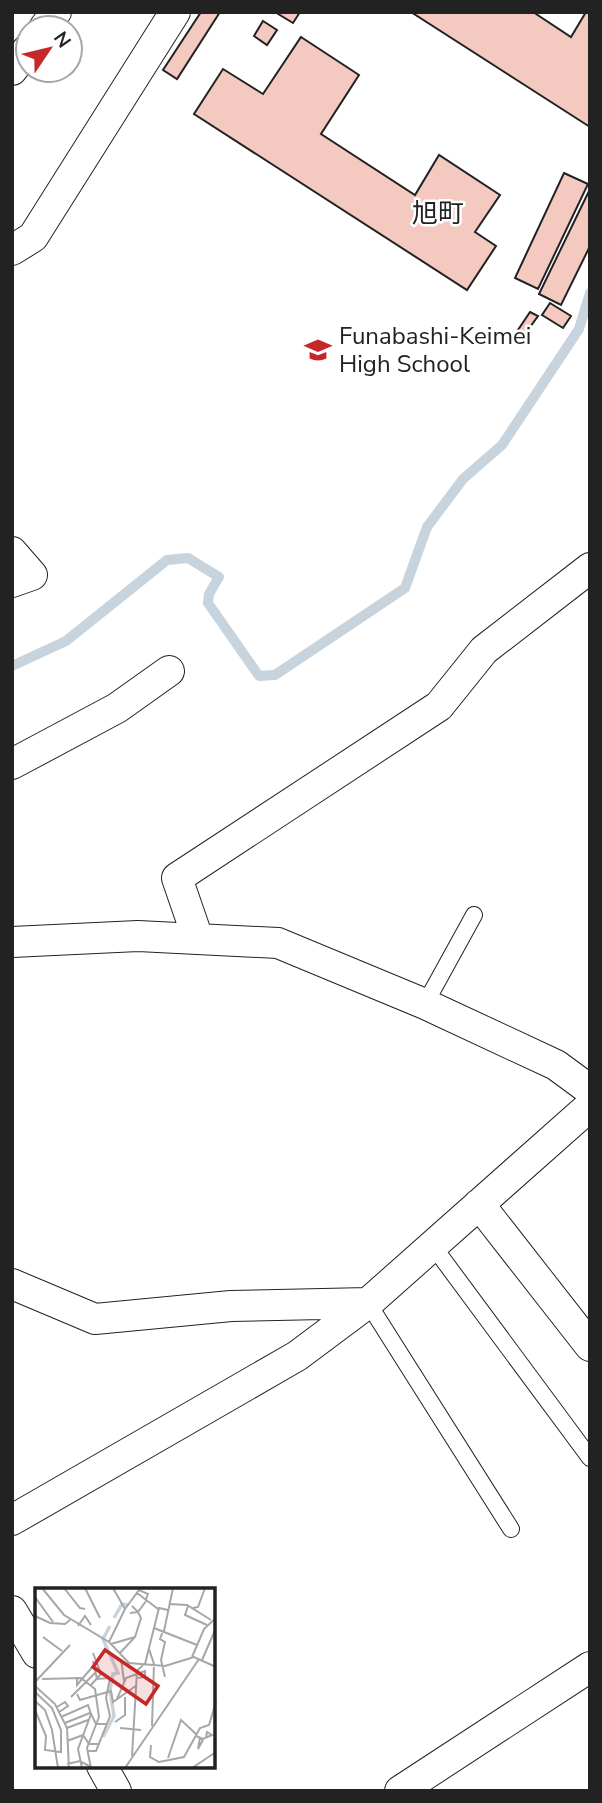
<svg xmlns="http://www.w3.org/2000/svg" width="602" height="1803" viewBox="0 0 602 1803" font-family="'Nunito Sans','Noto Sans JP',sans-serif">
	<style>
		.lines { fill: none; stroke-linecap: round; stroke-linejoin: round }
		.stream { stroke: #c7d3dd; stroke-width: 10 }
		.building { fill: #f3c9c0; stroke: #222; stroke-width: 2 }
		.lane-casing { stroke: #222; stroke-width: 18 }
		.street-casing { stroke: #222; stroke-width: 32 }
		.lane { stroke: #fff; stroke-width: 16 }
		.street { stroke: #fff; stroke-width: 30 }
		.labels { text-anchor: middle; stroke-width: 5; stroke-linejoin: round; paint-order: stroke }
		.poi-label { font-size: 24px; fill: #222; stroke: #fff; text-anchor: start }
		.neighbourhood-label { font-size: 26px; fill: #222; stroke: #fff }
		.inset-river { fill: none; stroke: #c7d3dd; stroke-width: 3.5 }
		.inset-road { fill: none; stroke: #a7a7a7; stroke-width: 2 }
		.view { fill: #c62828; fill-opacity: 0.15; stroke: #c62828; stroke-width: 3.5 }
		.inset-edge { fill: none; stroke: #222; stroke-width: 3.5 }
	</style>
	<rect width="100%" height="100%" fill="#fff"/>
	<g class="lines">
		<path class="stream" d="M12 666 66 641 167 560 188 558 219 577 209 594 208 603 259 676 275 675 405 588 427 527 463 479 502 445 579 329 590 293"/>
	</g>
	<path class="building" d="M201 12H220L177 79 163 70Z
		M275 12H300L293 23Z
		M411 12H533L571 37 586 12H588L590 13V127Z
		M263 21 277 30 267 45 254 36Z
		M301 37 359 75 321 134 415 195 439 155 500 195 475 232 496 246 467 290 194 114 223 69 263 94Z
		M564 173 588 184 538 289 515 278Z
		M590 189V246L561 305 539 294Z
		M550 303 571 316 563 328 542 315Z
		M530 312 538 316 525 334 518 330Z"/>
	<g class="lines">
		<g class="lane-casing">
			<path id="lane" d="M425 1004 474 915
				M433 1246 590 1458
				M368 1303 511 1529"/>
		</g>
		<g class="street-casing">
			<path id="street" d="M44 28 56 12
				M12 70 28 49
				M12 250 33 237 175 12
				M12 552 32 575 12 582
				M12 764 117 708 169 671
				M198 939 177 878 439 706 484 650 590 568
				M12 942 138 936 278 943 425 1004 556 1065 590 1090
				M479 1204 590 1346
				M12 1284 95 1319 231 1306 368 1303
				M12 1520 297 1356 368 1303 590 1106
				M12 1611 37 1653
				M102 1766 116 1791
				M400 1791 590 1667"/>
		</g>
		<use href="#lane" class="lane"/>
		<use href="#street" class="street"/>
	</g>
	<defs>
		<g id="school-bare" transform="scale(2.1)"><path d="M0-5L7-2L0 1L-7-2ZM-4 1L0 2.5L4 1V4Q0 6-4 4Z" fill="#c62828" stroke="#fff" stroke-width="2.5" paint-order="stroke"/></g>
	</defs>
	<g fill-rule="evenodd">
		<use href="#school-bare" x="318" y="350"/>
	</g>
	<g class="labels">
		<g class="poi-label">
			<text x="339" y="344">Funabashi-Keimei<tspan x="339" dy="28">High School</tspan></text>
		</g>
		<g class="neighbourhood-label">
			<text x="438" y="222">旭町</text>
		</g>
	</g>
	<g transform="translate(35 1588)">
		<rect width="180" height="180" fill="#fff"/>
		<path class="inset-river" d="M79 30 87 16 93 17M68 149 79 128 75 102 78 86 83 85 68 51 75 38"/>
		<path class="inset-road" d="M7 0 29 27 74 54 94 75 130 78 159 69 181 79M29 0 45 20 50 21M50 0 65 30M102 5 123 21M0 9 18 34M134 16 152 17 176 32M97 18 103 24 111 13M153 18 150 27 172 37M158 20 163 19 170 0M90 21 104 2 113 6 111 11M0 28 15 35 30 36 35 32M43 38 50 28 56 37M119 40 162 57M128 43 125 51 130 54 126 72 130 89M129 43 138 0M8 49 27 63M74 54 90 21 78 0M76 56 100 49M114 61 119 76 117 138M84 66 100 49 106 30 103 24 95 25M157 69 169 41 181 30M86 71 89 93M167 72 181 40M110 76 124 20 133 22M42 89V97L59 77M7 91 46 90 60 101 64 129 52 160 56 180M0 94 35 57M56 97 66 86 58 65M0 98 20 116 32 140 34 180M0 104 17 120 26 142V164L10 162 11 148 0 122M42 106 45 112 76 103 78 114 102 97M36 109 61 84M82 111 91 90 110 83V89L103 90M0 113 10 122 17 142 23 180M22 119 30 114 33 118 24 124M56 126 61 136H72M26 129 53 117 56 126 43 161 47 180M80 134 90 127V109M30 135 55 125M32 140 53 132M85 140 106 142M161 148 168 151 177 147 172 144 171 149M165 150 163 161 169 150M32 153 48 147 54 156H63M116 157 115 169 124 174 149 169 165 140 174 137 181 114M53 163H61L75 128 71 110 75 90 62 91 58 73M97 168 102 83 108 77M133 170 146 132 161 146M32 176 45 173 56 179M90 180 164 71M157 180 181 164"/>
		<path class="view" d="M70 62 123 98 111 116 58 79Z"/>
		<rect width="180" height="180" class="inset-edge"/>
	</g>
	<rect width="602" height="1803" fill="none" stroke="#222222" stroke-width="28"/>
	<g transform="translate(49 49) rotate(55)"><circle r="33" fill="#ffffff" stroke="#a7a7a7" stroke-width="2"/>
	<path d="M0-5L12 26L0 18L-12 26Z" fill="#c62828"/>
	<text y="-10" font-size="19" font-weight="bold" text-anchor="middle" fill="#222222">N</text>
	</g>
</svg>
